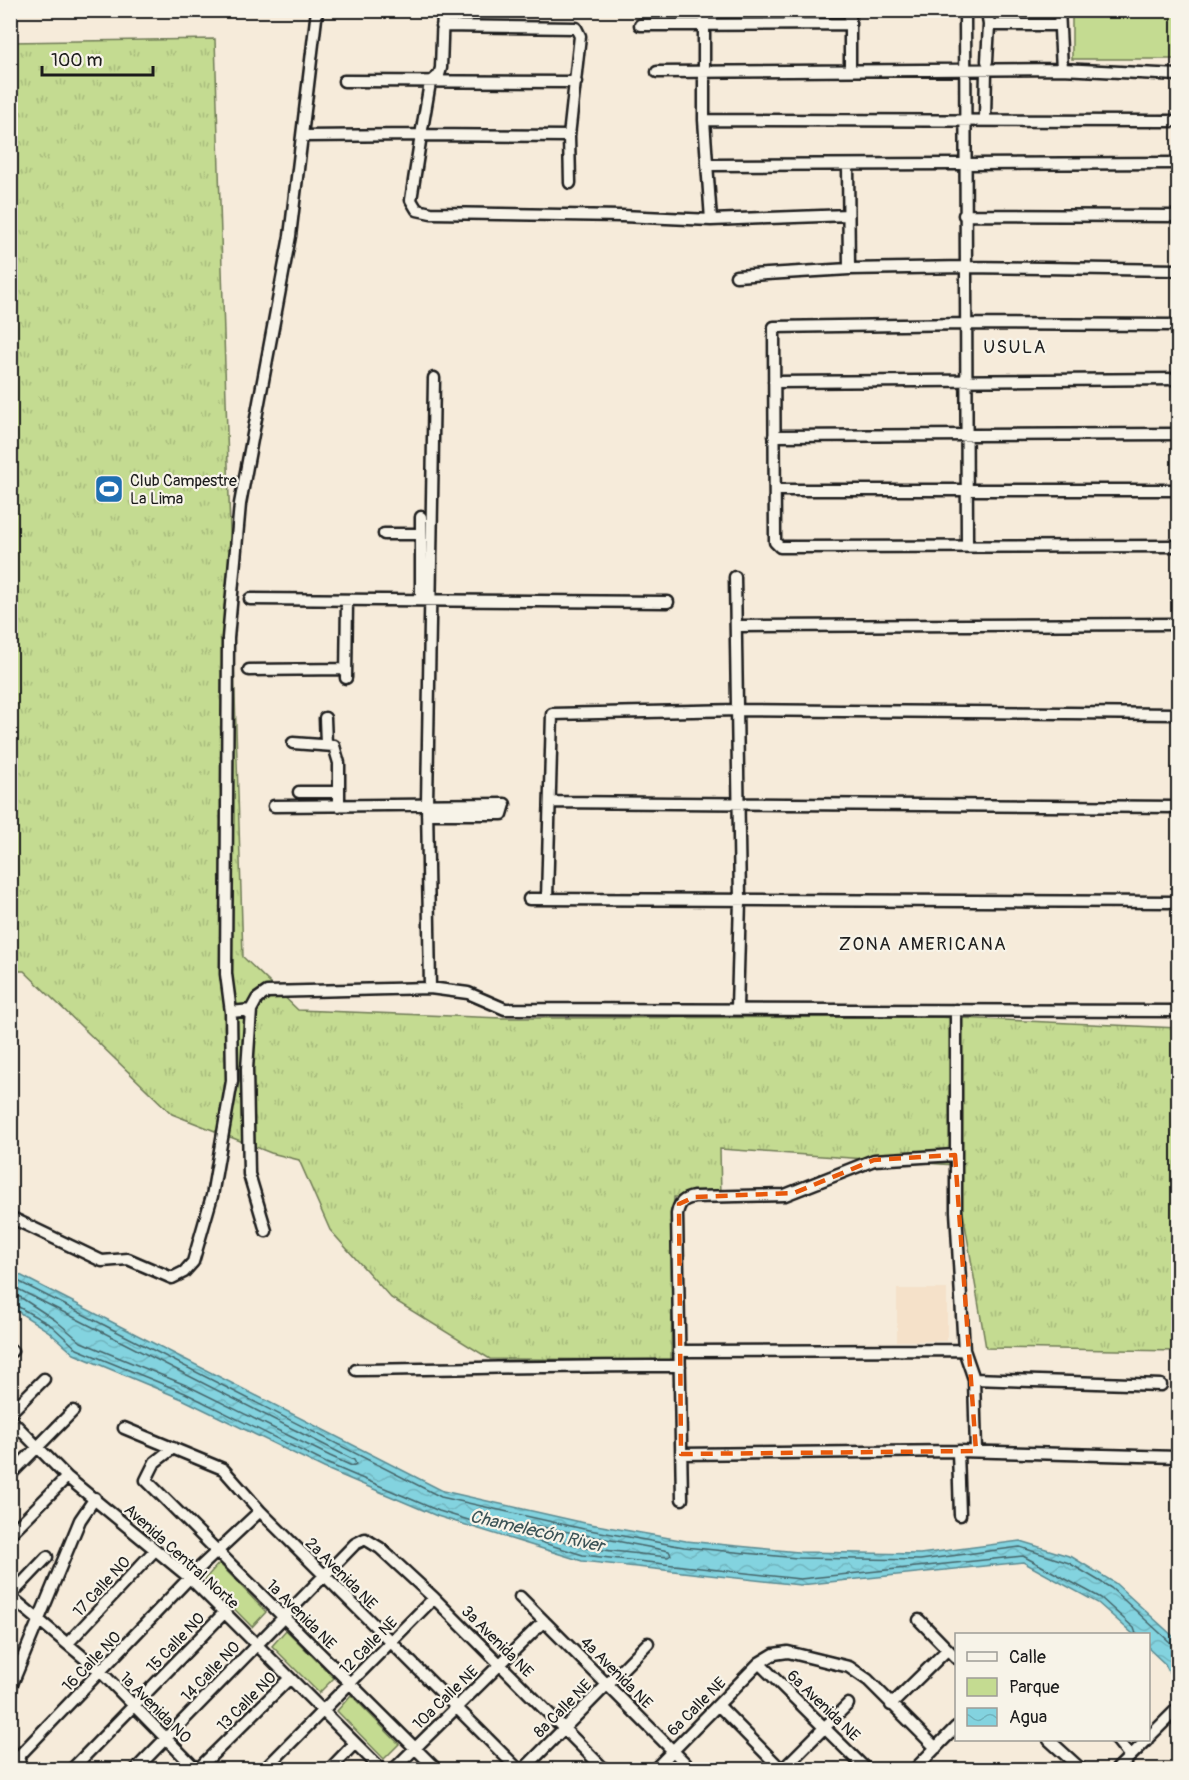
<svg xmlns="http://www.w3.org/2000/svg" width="1189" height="1780" viewBox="0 0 1189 1780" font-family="Pangolin,sans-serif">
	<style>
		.built { fill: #f5e1c9 }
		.grass { fill: url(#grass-tufts); stroke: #707c56; stroke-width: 1.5 }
		.green { fill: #c4db91; stroke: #707c56; stroke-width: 1.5 }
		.water { fill: url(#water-waves); stroke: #5a8a91; stroke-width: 1.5 }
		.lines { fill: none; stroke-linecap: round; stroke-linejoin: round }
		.shore { stroke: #45656a; stroke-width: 1.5 }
		.minor-casing { stroke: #1c1c1c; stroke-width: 15 }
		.minor { stroke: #f7f3e8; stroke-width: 10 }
		.marked { fill: none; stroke: #e8590c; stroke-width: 4.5; stroke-dasharray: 12 8; stroke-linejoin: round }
		.labels { text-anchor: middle; stroke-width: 4.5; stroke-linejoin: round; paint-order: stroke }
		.poi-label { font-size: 16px; fill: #1c1c1c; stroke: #f7f3e8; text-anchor: start }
		.street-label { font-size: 16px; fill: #1c1c1c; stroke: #f7f3e8 }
		.neighbourhood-label { font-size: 18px; letter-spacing: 1.5px; fill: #1c1c1c; stroke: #f7f3e8 }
		.water-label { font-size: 18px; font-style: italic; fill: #3b5356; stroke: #f7f3e8 }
	</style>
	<defs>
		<pattern id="grass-tufts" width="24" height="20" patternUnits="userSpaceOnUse" patternTransform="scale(1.5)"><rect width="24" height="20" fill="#c4db91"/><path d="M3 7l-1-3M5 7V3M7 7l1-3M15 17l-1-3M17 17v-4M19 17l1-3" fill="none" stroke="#a8bb7c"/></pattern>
		<pattern id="water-waves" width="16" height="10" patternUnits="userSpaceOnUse" patternTransform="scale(1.5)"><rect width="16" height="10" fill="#83d3df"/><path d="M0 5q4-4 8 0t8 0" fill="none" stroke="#71b5bf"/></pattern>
	</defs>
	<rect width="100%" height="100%" fill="#f6ebda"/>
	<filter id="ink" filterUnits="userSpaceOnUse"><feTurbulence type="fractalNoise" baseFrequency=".0167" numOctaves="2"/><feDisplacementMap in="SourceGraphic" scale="12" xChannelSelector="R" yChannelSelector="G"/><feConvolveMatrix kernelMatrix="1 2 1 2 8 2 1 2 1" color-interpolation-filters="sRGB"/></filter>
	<g filter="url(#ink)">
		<path class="built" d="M897 1289H947V1341H897Z"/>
		<path class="grass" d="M215 39 243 957 298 1010 502 1018 936 1017 1178 1028V1351L986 1348 955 1165 720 1149 721 1197H674L671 1360 490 1359 391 1298 330 1230 299 1160 271 1153 172 1114 24 971H11V42Z"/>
		<path class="green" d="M1072 11H1178V59H1072Z
			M219 1563 266 1612 252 1627 205 1579Z
			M286 1630 334 1678 319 1693 272 1646Z
			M351 1695 399 1744 384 1759 337 1711Z"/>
		<path class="water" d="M10 1270 443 1491 585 1523 686 1541 798 1552 920 1554 1020 1541 1072 1557 1115 1583 1176 1639 1178 1642V1691L1165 1664 1149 1649 1148 1634H1133L1098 1603 1023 1562 800 1585 582 1561 437 1516 324 1468 182 1399 74 1354 48 1331 11 1307Z"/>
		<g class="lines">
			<path class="shore" d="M10 1277 441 1497 584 1529 684 1547 797 1558 920 1560 1020 1547 1069 1563 1111 1588 1172 1644 1178 1645
				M10 1285 354 1460 356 1464 352 1466 330 1456 188 1386 81 1342 55 1320 20 1297 10 1295
				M10 1302 52 1326 77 1349 185 1393 326 1463 439 1511 583 1555 800 1579 1023 1556 1101 1598 1134 1628 1136 1634
				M527 1524 669 1551 671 1555 668 1557 585 1548 525 1529 523 1526Z"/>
			<g class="minor-casing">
				<path id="minor" d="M704 10V120L711 220
					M850 10V71
					M965 10 967 546
					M987 10 989 25H1059
					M1059 10 1062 69
					M640 25 850 24
					M442 26 576 28 580 36 569 136 421 135 411 200 417 210 431 213 622 216 711 220 848 215
					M987 61 989 25
					M657 72 1062 69 1178 75
					M344 81 576 82
					M985 119 986 70
					M704 120 1178 121
					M302 136 421 135 430 83 439 75 441 68 443 10
					M569 136 570 183
					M708 165 1178 163
					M848 165 849 269
					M964 215 1178 216
					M736 276 849 269 965 267 1178 270
					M1178 325 965 324 774 327 775 542 780 547 1178 546
					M434 378 427 804 430 988 468 993 505 1009 1178 1011
					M774 382 1178 379
					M774 436 1178 434
					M775 490H1178
					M421 517V600
					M384 534H421
					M735 577 740 900 737 1008
					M250 599 668 602
					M738 626 1178 624
					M249 670 346 669
					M346 678 347 600
					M325 718 326 744
					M293 743 334 746 339 763V806
					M299 792H339
					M550 802 1178 807
					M274 806 505 804 502 814H427
					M529 899 1178 902
					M547 899 552 714 739 710 1178 714
					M251 1010 231 1012 226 974 228 638 240 504 290 236 317 10
					M956 1010V1211L964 1350 974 1379 976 1451
					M10 1217 102 1261 128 1259 172 1278 184 1272 193 1262 212 1196 232 1081 231 1012
					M266 1231 249 1174 247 1069 251 1010 257 999 267 992 430 988
					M679 1351 964 1350
					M10 1352 12 1351
					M356 1370C464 1369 572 1365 680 1366
					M974 1379 1161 1385
					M10 1413 44 1379
					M10 1419 67 1477 191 1579 382 1770
					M124 1428 223 1469 260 1511 519 1770
					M173 1448 155 1462 146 1480 437 1770
					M958 1451 960 1515
					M681 1454 958 1451 1178 1457
					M10 1475 73 1411
					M682 1499 677 1214C679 1203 683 1199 694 1197L785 1195 874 1160 955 1155
					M10 1534 67 1477
					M10 1596 101 1672 197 1770
					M10 1596 47 1557
					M520 1597 692 1770
					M919 1620 956 1658
					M69 1642 155 1550
					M759 1663 867 1770
					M10 1689 80 1520 95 1498
					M718 1705 782 1770
					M891 1705 947 1650
					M1148 1738 1178 1708
					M1049 1740 1082 1770
					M1117 1740 1130 1756
					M22 1770 18 1757 195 1572 260 1511
					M71 1770 224 1613
					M135 1770 355 1544 365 1539 380 1548 434 1598 605 1770
					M197 1770 289 1679
					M264 1770 434 1598
					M329 1770 354 1744
					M393 1770 544 1621
					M523 1770 648 1643
					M654 1770 759 1663 774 1654 788 1652 849 1667 868 1680 936 1748
					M782 1770 848 1704
					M914 1770 956 1727
					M1116 1770 1147 1740"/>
			</g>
			<use href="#minor" class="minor"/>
		</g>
	</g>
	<path class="marked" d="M955 1155 976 1451 681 1454 679 1204 694 1197 794 1193 874 1160Z"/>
	<defs>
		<g id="stadium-square" transform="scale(1.5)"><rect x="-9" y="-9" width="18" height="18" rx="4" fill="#1f6fb2" stroke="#f7f3e8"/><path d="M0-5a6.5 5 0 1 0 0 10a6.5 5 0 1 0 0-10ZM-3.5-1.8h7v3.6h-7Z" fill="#fff"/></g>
	</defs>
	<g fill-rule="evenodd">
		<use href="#stadium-square" x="109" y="489"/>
	</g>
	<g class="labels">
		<g class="poi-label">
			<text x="130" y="486">Club Campestre<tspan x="130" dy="18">La Lima</tspan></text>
		</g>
		<g class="street-label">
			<text transform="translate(182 1556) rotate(42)" y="6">Avenida Central Norte</text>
			<text transform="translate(342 1573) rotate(45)" y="6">2a Avenida NE</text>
			<text transform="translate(101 1586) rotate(-47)" y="6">17 Calle NO</text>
			<text transform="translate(302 1614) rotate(45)" y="6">1a Avenida NE</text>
			<text transform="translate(498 1641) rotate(45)" y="6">3a Avenida NE</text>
			<text transform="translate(175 1642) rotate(-46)" y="6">15 Calle NO</text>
			<text transform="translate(368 1645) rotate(-45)" y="6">12 Calle NE</text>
			<text transform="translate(91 1661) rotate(-46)" y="6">16 Calle NO</text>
			<text transform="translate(210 1671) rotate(-46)" y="6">14 Calle NO</text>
			<text transform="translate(617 1672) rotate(45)" y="6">4a Avenida NE</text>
			<text transform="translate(445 1697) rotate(-44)" y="6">10a Calle NE</text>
			<text transform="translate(246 1701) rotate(-45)" y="6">13 Calle NO</text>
			<text transform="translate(824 1705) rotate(44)" y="6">6a Avenida NE</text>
			<text transform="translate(696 1706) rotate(-45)" y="6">6a Calle NE</text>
			<text transform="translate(156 1707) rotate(45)" y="6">1a Avenida NO</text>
			<text transform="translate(562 1708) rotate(-45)" y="6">8a Calle NE</text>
		</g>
		<g class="neighbourhood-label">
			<text x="1015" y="353">USULA</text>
			<text x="923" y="950">ZONA AMERICANA</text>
		</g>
		<g class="water-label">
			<text transform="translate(537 1531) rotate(13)" y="6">Chamelecón River</text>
		</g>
	</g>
	<rect width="1189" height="1780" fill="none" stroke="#f7f3e8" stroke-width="36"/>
	<rect x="18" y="18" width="1153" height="1744" fill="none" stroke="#1c1c1c" stroke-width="2" filter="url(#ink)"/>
	<rect x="955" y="1633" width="195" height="108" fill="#f7f3e8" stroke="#9f9d96" stroke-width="1.5"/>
	<rect x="967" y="1652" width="30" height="9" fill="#f7f3e8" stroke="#9f9d96" stroke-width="1.5"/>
	<text x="1009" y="1663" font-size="18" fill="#1c1c1c">Calle</text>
	<rect x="967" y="1678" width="30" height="18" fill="#c4db91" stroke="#9f9d96" stroke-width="1.5"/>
	<text x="1009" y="1693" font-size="18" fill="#1c1c1c">Parque</text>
	<rect x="967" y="1708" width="30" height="18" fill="url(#water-waves)" stroke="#9f9d96" stroke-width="1.5"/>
	<text x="1009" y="1723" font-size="18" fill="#1c1c1c">Agua</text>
	<path d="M42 66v9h111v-9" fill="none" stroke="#1c1c1c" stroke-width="3"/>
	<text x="51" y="66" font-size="18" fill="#1c1c1c" stroke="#f7f3e8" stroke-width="4.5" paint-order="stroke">100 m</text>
</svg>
